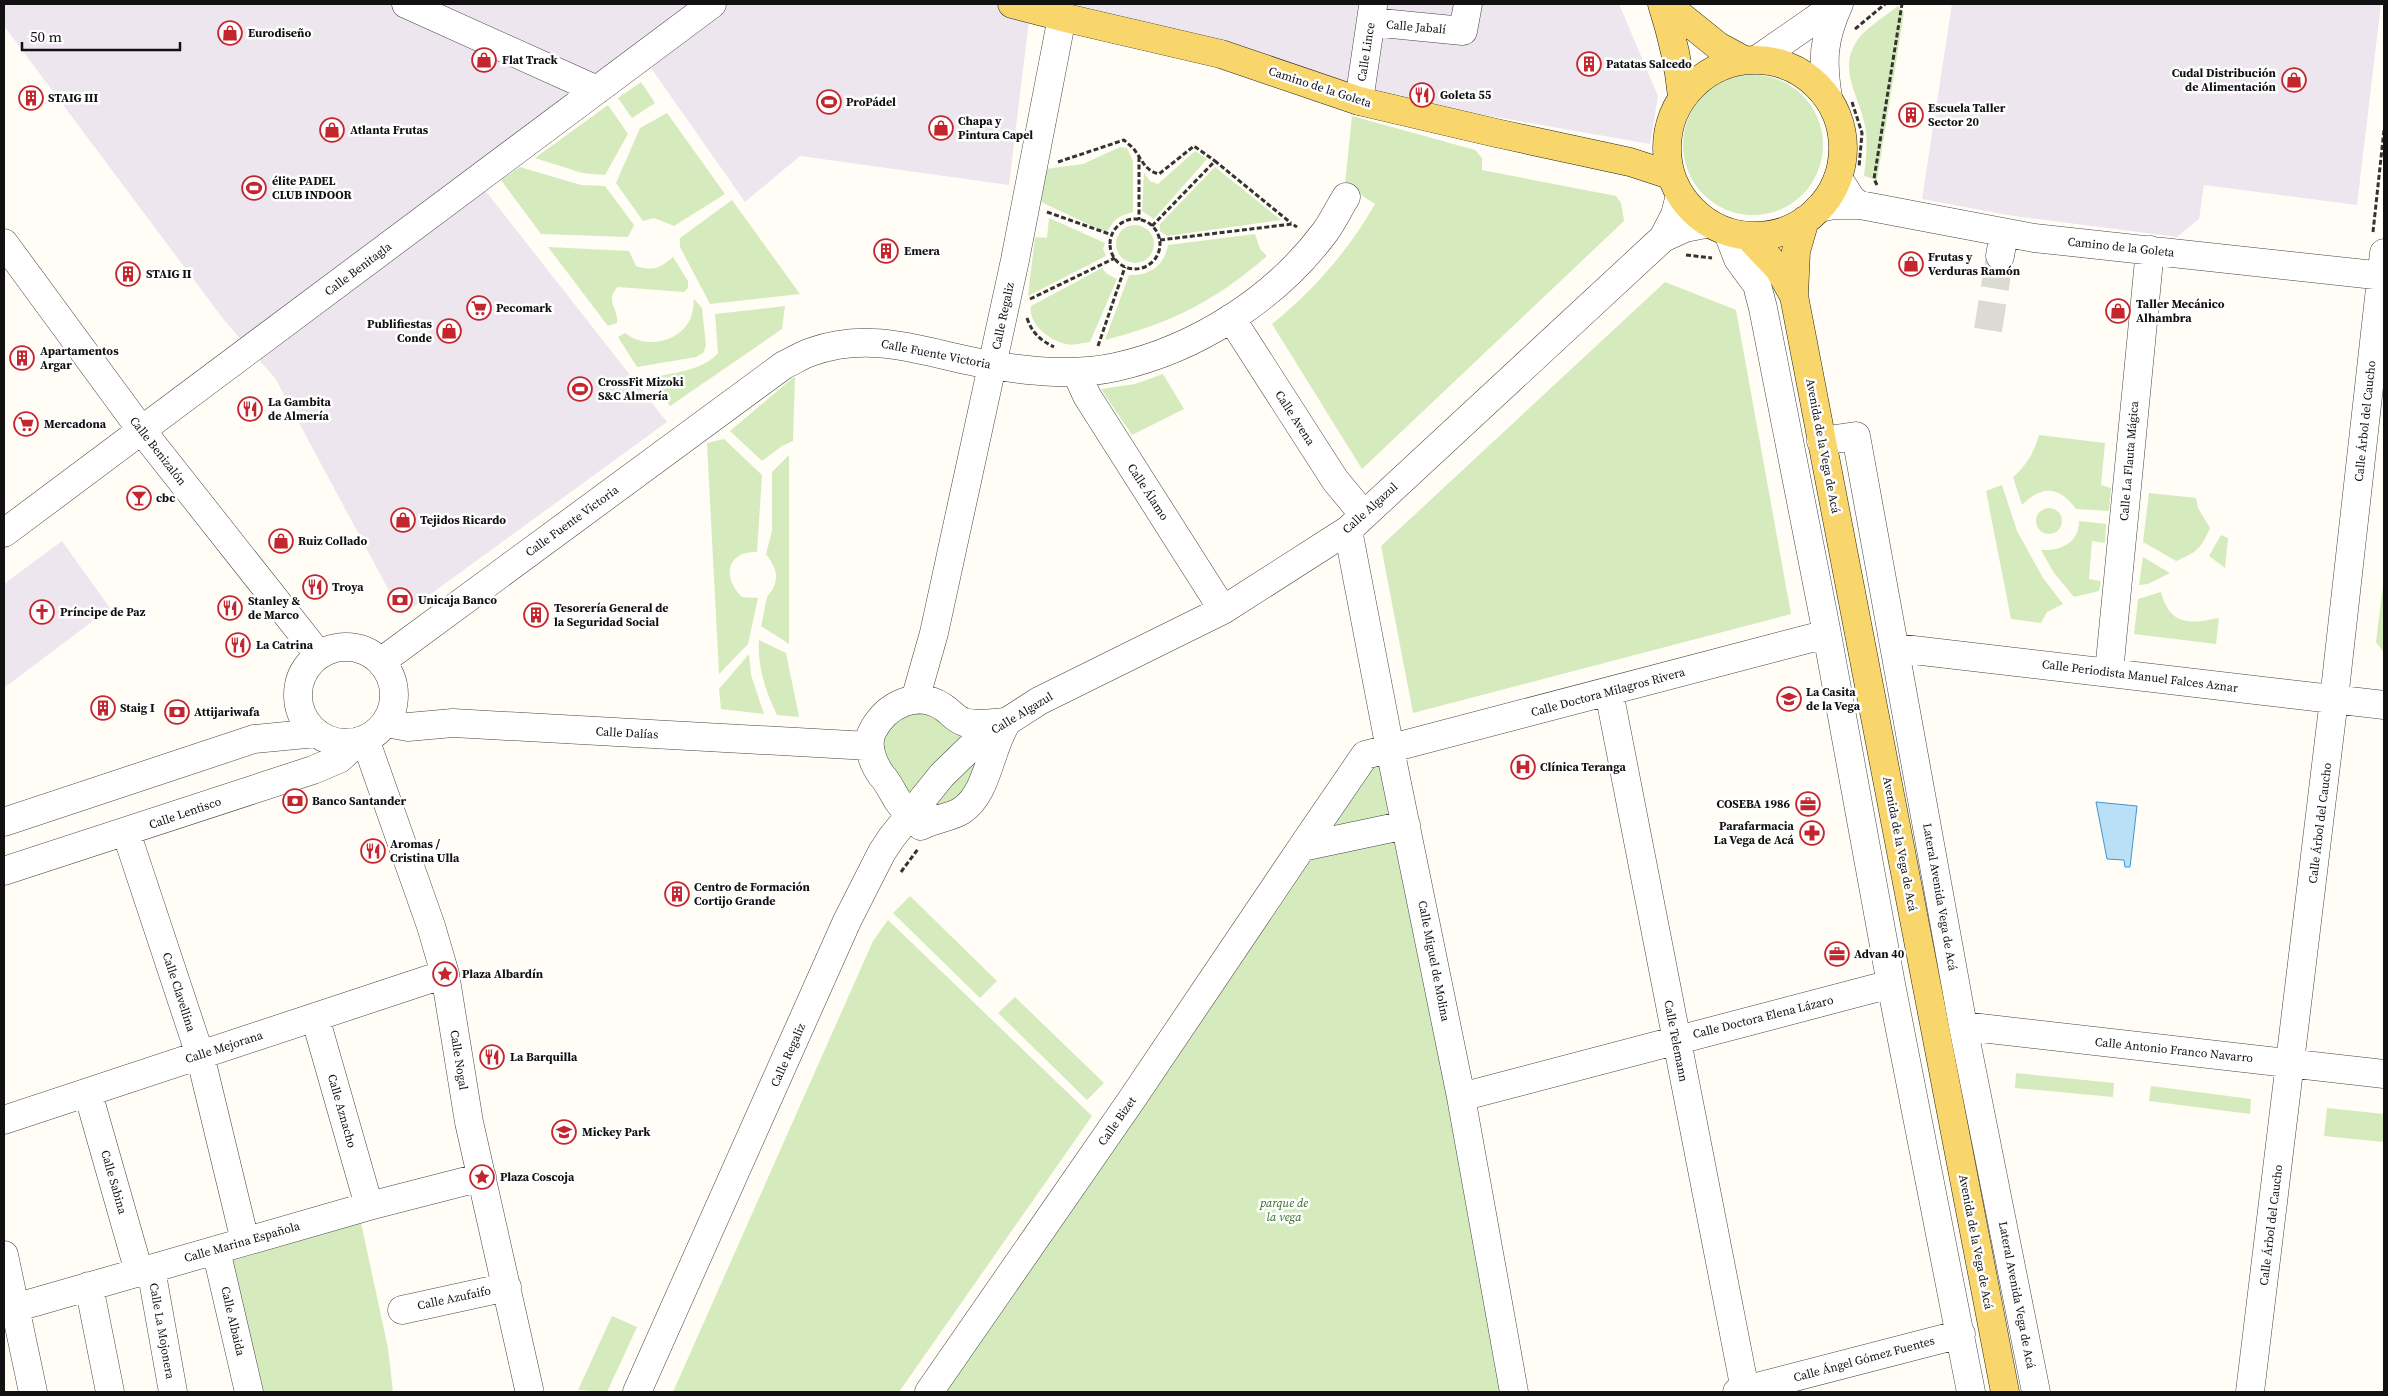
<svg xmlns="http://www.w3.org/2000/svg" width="2388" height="1396" viewBox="0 0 2388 1396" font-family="'Source Serif 4',serif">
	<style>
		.industrial { fill: #eee6ef }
		.green { fill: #d5ebbd }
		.water { fill: #b9e0f7; stroke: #3f96cf }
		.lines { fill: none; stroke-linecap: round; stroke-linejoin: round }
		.minor-tunnel { stroke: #dbdad3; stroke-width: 28; stroke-dasharray: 28 14; stroke-linecap: butt }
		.minor-casing { stroke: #444; stroke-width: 29 }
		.major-casing { stroke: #222; stroke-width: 29 }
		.path { stroke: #333; stroke-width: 3; stroke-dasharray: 5 2.5; stroke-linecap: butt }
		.minor { stroke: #fff; stroke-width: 28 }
		.major { stroke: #f9d66b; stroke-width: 28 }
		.labels { text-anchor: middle; stroke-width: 5; stroke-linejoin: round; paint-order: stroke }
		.street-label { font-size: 12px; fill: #111; stroke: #fff }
		.poi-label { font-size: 12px; font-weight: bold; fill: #111; stroke: #fff; text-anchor: start }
		.park-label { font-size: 12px; font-style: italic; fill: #2f6b1f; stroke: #fff }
	</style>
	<rect width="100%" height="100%" fill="#fffdf5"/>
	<path class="industrial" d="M4 4H1031L1009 185 800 156 745 202 651 68 484 189 667 422 402 615 275 378 224 320 4 26Z
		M1068 4H1619L1658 96 1650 144 1352 92Z
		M1952 4H2381L2357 205 2204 185 2199 219 2177 237 2007 215 1922 199Z
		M62 541 110 608 4 688V584Z"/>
	<path class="green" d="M1898 6 1904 13 1877 180 1864 176C1866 159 1868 143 1865 126 1860 97 1837 70 1857 41 1864 29 1887 15 1898 6Z
		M1683 145a70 70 0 1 1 140 0a70 70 0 1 1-140 0Z
		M641 82 655 103 632 118 618 98Z
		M608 105 628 134 605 175 582 173 535 158Z
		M667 113 725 194 674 226 654 218 643 221 616 183 640 128Z
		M1352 116 1475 150 1482 158V170L1616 196 1621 203 1624 221 1362 469 1272 324C1313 291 1349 250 1375 204L1345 184Z
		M1120 147 1127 148 1133 161V212C1119 216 1113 219 1107 233L1041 202 1046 169 1083 164Z
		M1195 151 1207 159 1154 219 1142 211 1144 173 1150 181 1158 184Z
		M520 167 581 185 605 186 634 225 628 237 541 234 501 180Z
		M1215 167 1281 220 1167 236 1160 231V224Z
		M732 200 800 294 710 304 680 247V238Z
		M1049 218 1105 243 1103 249 1106 256 1028 296 1035 237 1047 238Z
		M1116 244a19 19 0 1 1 38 0a19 19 0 1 1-38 0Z
		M1255 234 1260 249 1267 256C1215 301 1172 323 1105 340L1129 275C1150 276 1164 266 1168 245Z
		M548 247 629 251 636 266C653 272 660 268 673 257L688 281V288L684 292 618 287C604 300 619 309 617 323L608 326Z
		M1102 268 1107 274 1117 279 1090 342C1082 343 1073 346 1066 344 1049 340 1028 324 1031 306Z
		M1665 282 1736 310 1791 614 1413 713 1381 546Z
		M694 299 702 308 706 346 703 353 696 357 637 367 618 337 625 333C643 348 675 344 688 323 693 316 693 307 694 299Z
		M785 306 782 329 670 406 649 378C671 373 703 371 718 353L715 314Z
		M1163 374 1184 409 1132 435 1101 389 1135 384Z
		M795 376 793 441 782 446 762 461 730 431Z
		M2039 435 2105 443 2101 485 2111 488 2109 511 2076 509C2059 486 2042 485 2022 505L2013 477C2027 465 2034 452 2039 435Z
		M724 439 762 475 757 552C726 551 722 578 742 597L758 598 748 644 719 674 707 443Z
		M789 455V644L761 626C764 616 764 607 767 598 768 594 772 592 773 588 780 575 774 565 766 554L772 531V472Z
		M2002 485 2017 531 2043 578 2063 604 2047 612 2041 623 2011 619 1986 491Z
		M2149 493 2196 498 2198 508 2210 528C2201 549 2197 552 2176 561L2143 542Z
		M2036 521a13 13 0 1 1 26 0a13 13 0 1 1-26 0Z
		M2079 521 2106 524 2105 543 2092 541 2089 579 2101 581 2099 591 2074 597 2054 573 2041 550C2061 551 2079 543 2079 521Z
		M2221 535 2228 538 2225 568 2209 556Z
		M2143 557 2170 573 2148 584 2139 585Z
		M2384 577V653L2376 642Z
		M2161 592C2170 626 2190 624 2219 618L2216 644 2134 634 2138 599Z
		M759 640 786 653 799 717 777 715C766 692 757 667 759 640Z
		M749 654 751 675 764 714 721 709 719 689Z
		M924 710 962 735 961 742 909 795 890 771 882 744 884 732 901 716Z
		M1370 759 1386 767 1503 1392H940Z
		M973 764 977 767 958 804 930 807Z
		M910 896 997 981 980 998 893 913Z
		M888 920 1092 1116 899 1392H673L873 941Z
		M1015 997 1104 1083 1087 1100 998 1013Z
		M2016 1073 2114 1083 2113 1097 2015 1088Z
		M2151 1086 2251 1099 2250 1114 2149 1101Z
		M2327 1108 2384 1114V1142L2324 1136Z
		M361 1223 388 1348 393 1392H261L231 1261Z
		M612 1316 637 1327 607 1392 578 1390Z"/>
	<path class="water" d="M2096 802 2137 806 2130 867H2125L2124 860 2107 859Z"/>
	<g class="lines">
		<path class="minor-tunnel" d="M1988 330 2000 256"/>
		<g class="minor-casing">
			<path id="minor" d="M406 4 597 90
				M1371 22 1463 31 1468 4
				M1758 59 1837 4
				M1828 98C1822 60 1823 39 1839 4
				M1359 101 1373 6
				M1838 178 1852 200 1860 205
				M1819 208 1834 205H1860L2034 238 2384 276
				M1728 233 1738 259 1757 285 1763 308 1827 634 1891 984 1971 1392
				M1663 238 1685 228 1705 224
				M4 243 142 431 319 655
				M2000 256 2004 233
				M1231 318 1335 480 1364 515
				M1076 372 1087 396 1223 610
				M1821 441 1856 436 1963 1026 2036 1392
				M1348 530 1390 749 1461 1097 1514 1392
				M4 533 712 4
				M298 695a48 48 0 1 1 96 0a48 48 0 1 1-96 0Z
				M1896 648 2384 705
				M382 661 784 365C793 361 802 355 811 352 876 329 929 355 992 365 1033 372 1076 376 1116 367 1197 349 1276 298 1325 232 1333 221 1339 208 1346 197
				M2109 672 2150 250
				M1609 692 1745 1390
				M915 700 934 633 1015 260 1062 17
				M386 723 408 727 453 723 869 746
				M365 739 431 926 445 974 469 1122 529 1389
				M938 819C929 817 917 817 909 812 896 805 892 786 882 776 873 764 865 744 873 730 886 706 916 689 943 707 951 712 955 719 964 722 977 726 993 723 1006 722
				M4 822 254 739 317 733
				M921 826C934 819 949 818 961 811 988 794 989 750 1007 722
				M126 832 200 1055 245 1241
				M1302 847 1365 755 1827 634
				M4 871 313 770 339 759 359 741
				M315 1017 369 1206
				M1963 1026 2384 1074
				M88 1093 139 1272
				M1461 1097 1891 984
				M4 1120 445 974
				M216 1250 249 1392
				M4 1255 33 1392
				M151 1269 173 1392
				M89 1286 110 1392
				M402 1310 507 1287
				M4 1311 369 1206 482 1177
				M637 1392 847 921 882 852 892 837 942 775 977 741 1039 701 1223 610 1348 530 1663 238 1675 215 1680 195
				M929 1392 1130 1102 1302 847 1406 825
				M1737 1392 1961 1334
				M2250 1392 2334 699 2384 253"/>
		</g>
		<g class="major-casing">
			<path id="major" d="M1012 4 1062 17 1221 54 1359 101 1496 133 1630 162 1670 175
				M1662 4C1672 35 1679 65 1682 97
				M1666 4 1718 46 1744 60
				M1667 148a88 88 0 1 1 176 0a88 88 0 1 1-176 0Z
				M1805 220 1796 251 1794 296 2005 1392
				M1748 236 1779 269 1794 296"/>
		</g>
		<path class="path" d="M1855 29 1885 4
			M1852 102 1862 133 1859 167
			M1139 157V220
			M1058 162 1124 140C1128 144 1133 147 1136 152 1143 162 1146 171 1159 174L1194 146 1215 161
			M1877 185 1874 179 1902 4
			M1047 212 1112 235
			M1110 244a25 25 0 1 1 50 0a25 25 0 1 1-50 0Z
			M1152 226 1215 161 1291 223
			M2373 232 2384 130
			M1160 240 1292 224 1297 227
			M1686 255 1712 258
			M1030 299 1115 258
			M1027 318C1032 333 1040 340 1054 347
			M1098 346 1125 267
			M901 872 918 849"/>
		<use href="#minor" class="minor"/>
		<use href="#major" class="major"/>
	</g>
	<defs>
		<g id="shop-ring" transform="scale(1.25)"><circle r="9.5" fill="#fff" stroke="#c4262e" stroke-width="1.5"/><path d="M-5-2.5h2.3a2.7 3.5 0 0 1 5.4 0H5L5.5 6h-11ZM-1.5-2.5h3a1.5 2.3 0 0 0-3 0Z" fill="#c4262e"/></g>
		<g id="building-ring" transform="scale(1.25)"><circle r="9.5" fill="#fff" stroke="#c4262e" stroke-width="1.5"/><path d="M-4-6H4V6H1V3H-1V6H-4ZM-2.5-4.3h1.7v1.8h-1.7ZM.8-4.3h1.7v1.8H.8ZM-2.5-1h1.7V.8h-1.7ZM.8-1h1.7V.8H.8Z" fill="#c4262e"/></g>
		<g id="restaurant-ring" transform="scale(1.25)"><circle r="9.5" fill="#fff" stroke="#c4262e" stroke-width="1.5"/><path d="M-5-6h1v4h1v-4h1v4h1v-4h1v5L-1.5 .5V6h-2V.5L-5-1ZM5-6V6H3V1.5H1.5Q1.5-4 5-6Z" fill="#c4262e"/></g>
		<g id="stadium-ring" transform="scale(1.25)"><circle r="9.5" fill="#fff" stroke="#c4262e" stroke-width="1.5"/><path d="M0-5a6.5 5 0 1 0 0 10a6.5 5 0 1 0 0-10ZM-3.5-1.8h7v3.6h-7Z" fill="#c4262e"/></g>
		<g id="supermarket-ring" transform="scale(1.25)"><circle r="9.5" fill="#fff" stroke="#c4262e" stroke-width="1.5"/><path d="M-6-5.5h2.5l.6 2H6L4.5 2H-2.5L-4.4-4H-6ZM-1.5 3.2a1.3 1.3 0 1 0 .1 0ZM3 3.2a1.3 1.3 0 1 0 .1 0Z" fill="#c4262e"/></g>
		<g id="bar-ring" transform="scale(1.25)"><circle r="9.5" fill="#fff" stroke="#c4262e" stroke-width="1.5"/><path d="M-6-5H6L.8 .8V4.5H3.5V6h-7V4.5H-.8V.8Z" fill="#c4262e"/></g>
		<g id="bank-ring" transform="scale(1.25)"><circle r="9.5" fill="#fff" stroke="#c4262e" stroke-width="1.5"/><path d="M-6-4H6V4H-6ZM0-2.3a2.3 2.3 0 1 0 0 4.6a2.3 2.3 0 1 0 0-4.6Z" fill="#c4262e"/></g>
		<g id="church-ring" transform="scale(1.25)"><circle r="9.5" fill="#fff" stroke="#c4262e" stroke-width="1.5"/><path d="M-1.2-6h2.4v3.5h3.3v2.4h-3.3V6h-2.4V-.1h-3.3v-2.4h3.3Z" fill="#c4262e"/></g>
		<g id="school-ring" transform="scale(1.25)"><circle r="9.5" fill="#fff" stroke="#c4262e" stroke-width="1.5"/><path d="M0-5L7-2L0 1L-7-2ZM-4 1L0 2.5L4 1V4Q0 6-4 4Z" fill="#c4262e"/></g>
		<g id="hospital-ring" transform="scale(1.25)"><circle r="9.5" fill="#fff" stroke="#c4262e" stroke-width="1.5"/><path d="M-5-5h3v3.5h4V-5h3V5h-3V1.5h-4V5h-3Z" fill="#c4262e"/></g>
		<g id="office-ring" transform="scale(1.25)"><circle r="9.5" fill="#fff" stroke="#c4262e" stroke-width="1.5"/><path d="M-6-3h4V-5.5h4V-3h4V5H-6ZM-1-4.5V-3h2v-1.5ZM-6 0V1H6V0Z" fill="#c4262e"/></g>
		<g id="pharmacy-ring" transform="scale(1.25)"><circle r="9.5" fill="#fff" stroke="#c4262e" stroke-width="1.5"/><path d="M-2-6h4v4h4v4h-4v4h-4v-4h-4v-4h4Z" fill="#c4262e"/></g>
		<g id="sight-ring" transform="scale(1.25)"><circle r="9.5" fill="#fff" stroke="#c4262e" stroke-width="1.5"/><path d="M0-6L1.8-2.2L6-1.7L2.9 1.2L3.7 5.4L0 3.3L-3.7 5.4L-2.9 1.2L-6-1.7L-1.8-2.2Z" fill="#c4262e"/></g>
	</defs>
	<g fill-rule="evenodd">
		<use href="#shop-ring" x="230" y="33"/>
		<use href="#shop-ring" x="484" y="60"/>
		<use href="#building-ring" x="1589" y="64"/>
		<use href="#shop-ring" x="2294" y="80"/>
		<use href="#restaurant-ring" x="1422" y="95"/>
		<use href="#building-ring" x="31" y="98"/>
		<use href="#stadium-ring" x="829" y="102"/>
		<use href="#building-ring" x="1911" y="115"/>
		<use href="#shop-ring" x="941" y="128"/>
		<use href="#shop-ring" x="332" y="130"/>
		<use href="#stadium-ring" x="254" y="188"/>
		<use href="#building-ring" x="886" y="251"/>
		<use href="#shop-ring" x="1911" y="264"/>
		<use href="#building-ring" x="128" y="274"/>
		<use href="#supermarket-ring" x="479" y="308"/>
		<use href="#shop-ring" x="2118" y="311"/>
		<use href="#shop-ring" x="449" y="331"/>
		<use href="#building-ring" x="22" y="358"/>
		<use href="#stadium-ring" x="580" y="389"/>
		<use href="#restaurant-ring" x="250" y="409"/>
		<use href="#supermarket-ring" x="26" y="424"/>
		<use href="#bar-ring" x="139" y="498"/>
		<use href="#shop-ring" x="403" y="520"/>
		<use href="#shop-ring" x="281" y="541"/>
		<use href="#restaurant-ring" x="315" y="587"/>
		<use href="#bank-ring" x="400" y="600"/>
		<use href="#restaurant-ring" x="230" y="608"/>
		<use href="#church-ring" x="42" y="612"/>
		<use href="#building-ring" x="536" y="615"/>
		<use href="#restaurant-ring" x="238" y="645"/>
		<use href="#school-ring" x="1789" y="699"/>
		<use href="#building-ring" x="103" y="708"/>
		<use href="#bank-ring" x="177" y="712"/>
		<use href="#hospital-ring" x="1523" y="767"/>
		<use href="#bank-ring" x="295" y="801"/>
		<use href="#office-ring" x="1808" y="804"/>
		<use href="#pharmacy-ring" x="1812" y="833"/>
		<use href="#restaurant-ring" x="373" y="851"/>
		<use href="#building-ring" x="677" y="894"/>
		<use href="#office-ring" x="1837" y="954"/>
		<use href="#sight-ring" x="445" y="974"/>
		<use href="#restaurant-ring" x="492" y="1057"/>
		<use href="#school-ring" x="564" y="1132"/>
		<use href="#sight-ring" x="482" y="1177"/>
	</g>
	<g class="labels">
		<g class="street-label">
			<text transform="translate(1416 27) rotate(5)" y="4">Calle Jabalí</text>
			<text transform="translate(1366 52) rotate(-81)" y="4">Calle Lince</text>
			<text transform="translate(1320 87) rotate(18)" y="4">Camino de la Goleta</text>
			<text transform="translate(2121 247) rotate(6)" y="4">Camino de la Goleta</text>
			<text transform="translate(358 269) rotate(-37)" y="4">Calle Benitagla</text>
			<text transform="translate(1003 316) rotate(-78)" y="4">Calle Regaliz</text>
			<text transform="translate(936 354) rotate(11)" y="4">Calle Fuente Victoria</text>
			<text transform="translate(1295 418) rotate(57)" y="4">Calle Avena</text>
			<text transform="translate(2365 421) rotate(-84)" y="4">Calle Árbol del Caucho</text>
			<text transform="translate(1823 446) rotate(79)" y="4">Avenida de la Vega de Acá</text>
			<text transform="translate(158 451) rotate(52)" y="4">Calle Benizalón</text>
			<text transform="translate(2129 461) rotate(-85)" y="4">Calle La Flauta Mágica</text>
			<text transform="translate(1148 492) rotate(57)" y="4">Calle Álamo</text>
			<text transform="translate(1370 508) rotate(-42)" y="4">Calle Algazul</text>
			<text transform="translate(572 521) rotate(-36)" y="4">Calle Fuente Victoria</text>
			<text transform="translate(2140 676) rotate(7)" y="4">Calle Periodista Manuel Falces Aznar</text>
			<text transform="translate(1608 692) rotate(-15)" y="4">Calle Doctora Milagros Rivera</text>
			<text transform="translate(1022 713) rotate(-31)" y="4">Calle Algazul</text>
			<text transform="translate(627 733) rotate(3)" y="4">Calle Dalías</text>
			<text transform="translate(185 813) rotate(-19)" y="4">Calle Lentisco</text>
			<text transform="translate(2320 823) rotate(-83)" y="4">Calle Árbol del Caucho</text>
			<text transform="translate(1900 844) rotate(79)" y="4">Avenida de la Vega de Acá</text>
			<text transform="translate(1940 897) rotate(80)" y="4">Lateral Avenida Vega de Acá</text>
			<text transform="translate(1434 961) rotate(79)" y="4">Calle Miguel de Molina</text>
			<text transform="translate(179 992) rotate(72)" y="4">Calle Clavellina</text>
			<text transform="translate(1763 1017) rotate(-14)" y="4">Calle Doctora Elena Lázaro</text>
			<text transform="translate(1676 1041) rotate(79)" y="4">Calle Telemann</text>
			<text transform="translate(224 1047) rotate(-18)" y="4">Calle Mejorana</text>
			<text transform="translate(2174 1050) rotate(6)" y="4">Calle Antonio Franco Navarro</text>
			<text transform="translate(788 1055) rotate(-66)" y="4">Calle Regaliz</text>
			<text transform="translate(459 1060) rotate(81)" y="4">Calle Nogal</text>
			<text transform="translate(342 1111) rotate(74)" y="4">Calle Aznacho</text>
			<text transform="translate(1117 1121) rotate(-55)" y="4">Calle Bizet</text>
			<text transform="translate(114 1182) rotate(74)" y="4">Calle Sabina</text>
			<text transform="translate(2271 1225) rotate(-83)" y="4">Calle Árbol del Caucho</text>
			<text transform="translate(242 1242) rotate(-16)" y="4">Calle Marina Española</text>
			<text transform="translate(1976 1242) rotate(79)" y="4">Avenida de la Vega de Acá</text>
			<text transform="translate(2017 1295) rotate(79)" y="4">Lateral Avenida Vega de Acá</text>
			<text transform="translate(454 1298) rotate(-12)" y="4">Calle Azufaifo</text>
			<text transform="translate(233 1321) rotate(77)" y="4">Calle Albaida</text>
			<text transform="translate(162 1331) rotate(80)" y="4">Calle La Mojonera</text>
			<text transform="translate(1864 1359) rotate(-15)" y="4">Calle Ángel Gómez Fuentes</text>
		</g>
		<g class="poi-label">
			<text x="248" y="37">Eurodiseño</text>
			<text x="502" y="64">Flat Track</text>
			<text x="1606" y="68">Patatas Salcedo</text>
			<text x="2276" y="77" text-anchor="end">Cudal Distribución<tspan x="2276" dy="14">de Alimentación</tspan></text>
			<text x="1440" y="99">Goleta 55</text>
			<text x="48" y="102">STAIG III</text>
			<text x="846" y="106">ProPádel</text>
			<text x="1928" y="112">Escuela Taller<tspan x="1928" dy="14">Sector 20</tspan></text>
			<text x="958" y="125">Chapa y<tspan x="958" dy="14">Pintura Capel</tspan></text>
			<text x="350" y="134">Atlanta Frutas</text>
			<text x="272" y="185">élite PADEL<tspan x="272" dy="14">CLUB INDOOR</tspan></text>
			<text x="904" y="255">Emera</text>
			<text x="1928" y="261">Frutas y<tspan x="1928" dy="14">Verduras Ramón</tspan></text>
			<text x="146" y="278">STAIG II</text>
			<text x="2136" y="308">Taller Mecánico<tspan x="2136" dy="14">Alhambra</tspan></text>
			<text x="496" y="312">Pecomark</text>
			<text x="432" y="328" text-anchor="end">Publifiestas<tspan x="432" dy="14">Conde</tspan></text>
			<text x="40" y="355">Apartamentos<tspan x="40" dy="14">Argar</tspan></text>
			<text x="598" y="386">CrossFit Mizoki<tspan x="598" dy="14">S&amp;C Almería</tspan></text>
			<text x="268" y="406">La Gambita<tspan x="268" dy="14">de Almería</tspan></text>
			<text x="44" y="428">Mercadona</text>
			<text x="156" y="502">cbc</text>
			<text x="420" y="524">Tejidos Ricardo</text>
			<text x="298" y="545">Ruiz Collado</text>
			<text x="332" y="591">Troya</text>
			<text x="418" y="604">Unicaja Banco</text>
			<text x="248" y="605">Stanley &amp;<tspan x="248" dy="14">de Marco</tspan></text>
			<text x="554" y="612">Tesorería General de<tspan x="554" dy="14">la Seguridad Social</tspan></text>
			<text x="60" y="616">Príncipe de Paz</text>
			<text x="256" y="649">La Catrina</text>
			<text x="1806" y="696">La Casita<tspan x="1806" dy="14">de la Vega</tspan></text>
			<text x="120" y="712">Staig I</text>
			<text x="194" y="716">Attijariwafa</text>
			<text x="1540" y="771">Clínica Teranga</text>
			<text x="312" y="805">Banco Santander</text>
			<text x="1790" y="808" text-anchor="end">COSEBA 1986</text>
			<text x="1794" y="830" text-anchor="end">Parafarmacia<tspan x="1794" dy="14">La Vega de Acá</tspan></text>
			<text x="390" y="848">Aromas /<tspan x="390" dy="14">Cristina Ulla</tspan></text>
			<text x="694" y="891">Centro de Formación<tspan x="694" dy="14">Cortijo Grande</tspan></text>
			<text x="1854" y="958">Advan 40</text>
			<text x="462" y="978">Plaza Albardín</text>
			<text x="510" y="1061">La Barquilla</text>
			<text x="582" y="1136">Mickey Park</text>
			<text x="500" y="1181">Plaza Coscoja</text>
		</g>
		<g class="park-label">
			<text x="1284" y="1207">parque de<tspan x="1284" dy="14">la vega</tspan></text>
		</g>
	</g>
	<rect width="2388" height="1396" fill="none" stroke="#111111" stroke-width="10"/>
	<path d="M22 42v8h158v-8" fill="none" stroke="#111111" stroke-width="2.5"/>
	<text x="30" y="42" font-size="15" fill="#111111" stroke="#ffffff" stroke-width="4" paint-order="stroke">50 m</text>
</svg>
